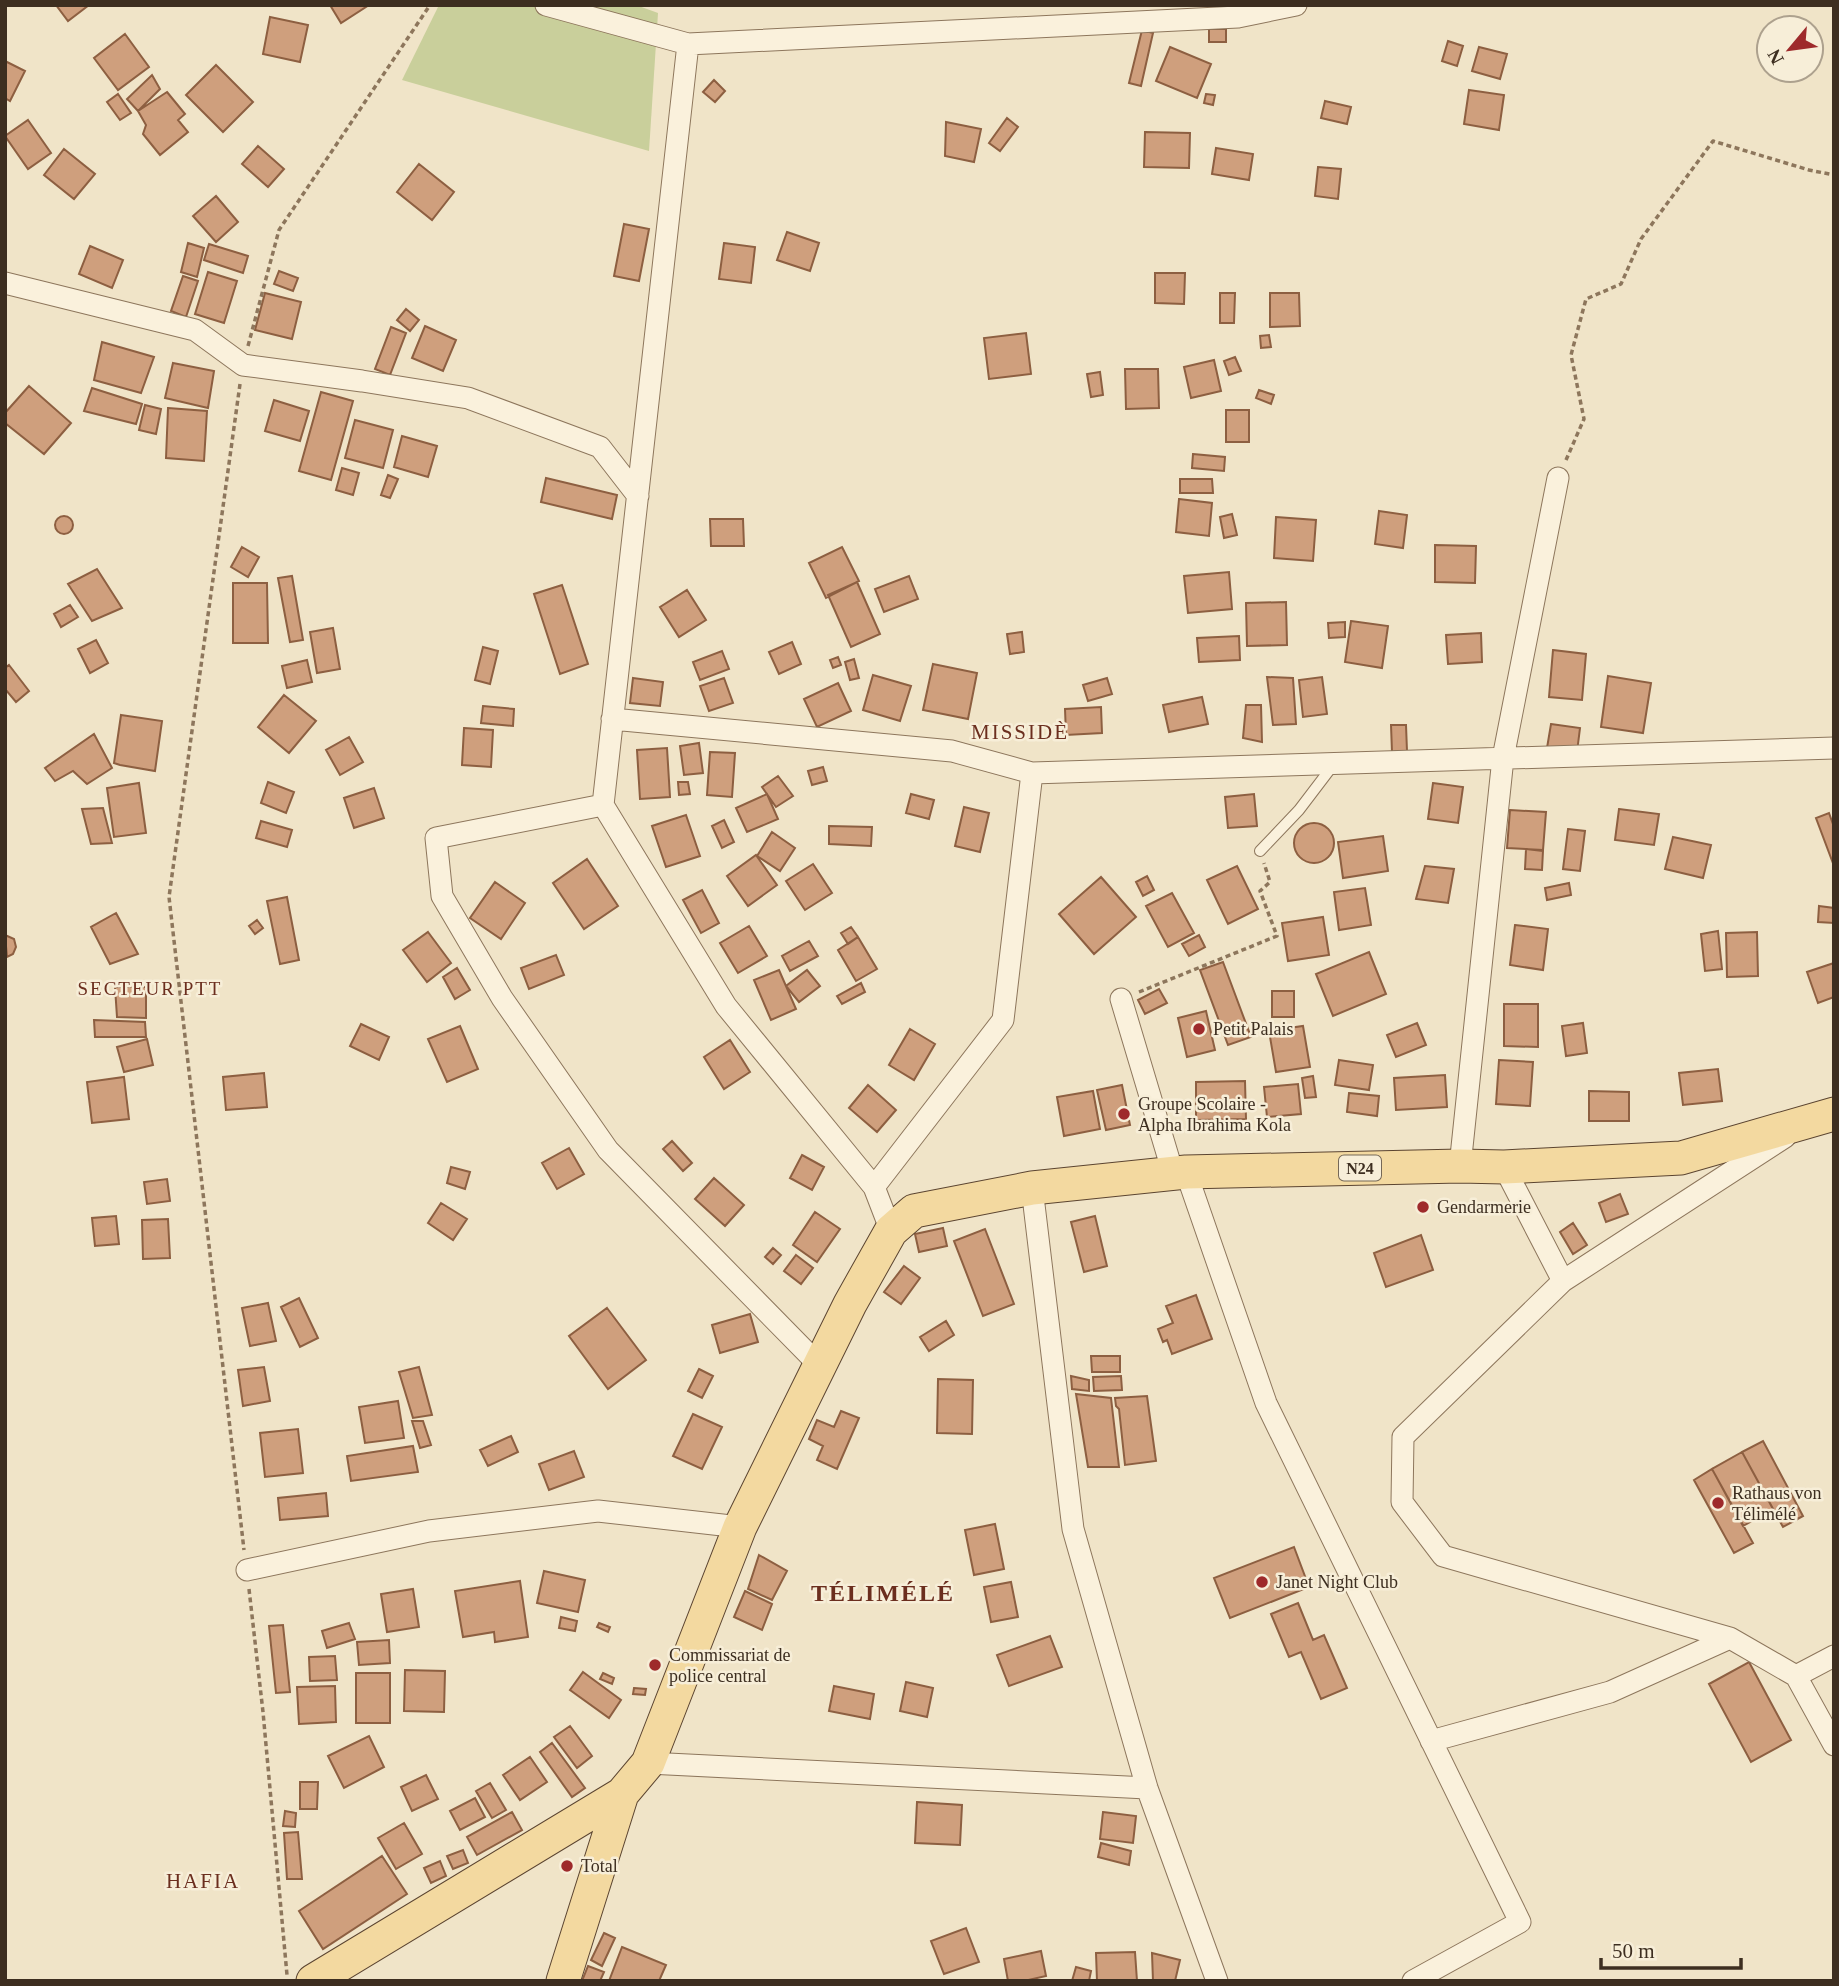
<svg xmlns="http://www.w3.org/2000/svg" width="1839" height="1986" viewBox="0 0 1839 1986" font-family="Georgia,serif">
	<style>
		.green { fill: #c9cf9b }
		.building { fill: #cf9f7d; stroke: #8d5f41; stroke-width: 2 }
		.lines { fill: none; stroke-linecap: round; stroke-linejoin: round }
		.lane-casing { stroke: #8d765c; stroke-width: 12 }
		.street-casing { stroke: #8d765c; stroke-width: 23 }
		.primary-casing { stroke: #5b4430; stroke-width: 35 }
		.path { stroke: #8d765c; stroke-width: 3.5; stroke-dasharray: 5 3.5; stroke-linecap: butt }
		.lane { stroke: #faf1dc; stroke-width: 10 }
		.street { stroke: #faf1dc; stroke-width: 21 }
		.primary { stroke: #f3d9a0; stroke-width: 33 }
		.poi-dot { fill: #9e2a2b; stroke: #f7eed8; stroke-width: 2.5 }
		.labels { text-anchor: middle; stroke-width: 5; stroke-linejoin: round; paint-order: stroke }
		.shield { fill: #f7eed8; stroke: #756857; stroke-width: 2 }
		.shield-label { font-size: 16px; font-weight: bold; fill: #3d2e20 }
		.poi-label { font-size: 18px; fill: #3d2e20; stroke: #f7eed8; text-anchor: start }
		.neighbourhood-label { font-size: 19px; letter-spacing: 2px; fill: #6b2e1e; stroke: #f7eed8 }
		.quarter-label { font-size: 21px; letter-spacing: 2px; fill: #6b2e1e; stroke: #f7eed8 }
		.district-label { font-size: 24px; font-weight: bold; letter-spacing: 2px; fill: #6b2e1e; stroke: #f7eed8 }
	</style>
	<rect width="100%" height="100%" fill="#f0e4c8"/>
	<path class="green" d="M439 5H636L658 13 649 151 402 80Z"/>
	<path class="building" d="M56 5H89L68 21Z
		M330 5H369L341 23Z
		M270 17 308 25 300 62 263 54Z
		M1209 29H1226V42H1209Z
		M1142 30 1153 33 1141 86 1129 83Z
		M125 34 149 67 118 90 94 58Z
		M1448 41 1463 46 1457 66 1442 61Z
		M1170 47 1211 64 1197 98 1156 81Z
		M1479 47 1507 54 1500 79 1472 71Z
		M5 61 25 71 10 101 5 98Z
		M216 65 253 102 223 132 186 95Z
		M152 75 160 89 138 111 127 99Z
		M714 80 725 91 715 102 703 92Z
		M1469 90 1504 95 1499 130 1464 124Z
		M167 92 185 114 178 120 188 132 160 155 143 134 146 125 138 111Z
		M118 94 131 113 120 120 107 102Z
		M1206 94 1215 95 1213 105 1204 103Z
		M1325 101 1351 107 1347 124 1321 118Z
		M1007 118 1018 127 1000 151 989 143Z
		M28 120 51 153 28 169 5 136Z
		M946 122 981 129 974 162 945 156Z
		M1145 132 1190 133 1189 168 1144 167Z
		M258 146 284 169 268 187 242 164Z
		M1216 148 1253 154 1249 180 1212 174Z
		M64 149 95 174 74 199 44 175Z
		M419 164 454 192 432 220 397 192Z
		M1318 167 1341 169 1338 199 1315 196Z
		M216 196 238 222 216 242 193 216Z
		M624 224 649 229 639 281 614 276Z
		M787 232 819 243 810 271 777 260Z
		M188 243 204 248 197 277 181 272Z
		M724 243 755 247 751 283 719 279Z
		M209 244 248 256 243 273 204 260Z
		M90 246 123 260 112 288 79 274Z
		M279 271 298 278 293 291 274 284Z
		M208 272 237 281 224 323 195 314Z
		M1155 273H1185L1184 304 1155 303Z
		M183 276 198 281 186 317 171 311Z
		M265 293 301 302 292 339 255 330Z
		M1220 293H1235L1234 323H1220Z
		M1270 293H1299L1300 326 1270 327Z
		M406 309 419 320 410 331 397 320Z
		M425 326 456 340 443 371 412 358Z
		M391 327 406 333 390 375 375 369Z
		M1026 333 1031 374 989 379 984 338Z
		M1269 335 1271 347 1261 348 1260 336Z
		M102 342 154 357 141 393 94 380Z
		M1235 357 1241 371 1229 375 1224 361Z
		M1214 360 1221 391 1191 398 1184 367Z
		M173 363 214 371 208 408 165 398Z
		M1125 369H1158L1159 408 1126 409Z
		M1100 372 1103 395 1091 397 1087 374Z
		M29 386 71 423 44 454 5 423V413Z
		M92 388 142 404 136 424 84 411Z
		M1259 390 1274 395 1271 404 1256 398Z
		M321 392 353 401 331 480 299 471Z
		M274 400 309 411 300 441 265 431Z
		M145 405 161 409 156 434 139 430Z
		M168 408 207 411 204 461 166 458Z
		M1226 410H1249V442H1226Z
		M355 420 393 430 383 468 345 458Z
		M402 436 437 446 428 477 394 467Z
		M1193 454 1225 457 1224 471 1192 468Z
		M342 468 359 473 353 495 336 490Z
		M388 475 398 479 390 498 381 495Z
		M546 478 617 495 612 519 541 502Z
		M1180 479H1212L1213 493H1180Z
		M1179 499 1212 503 1209 536 1176 532Z
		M1379 511 1407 515 1403 548 1375 544Z
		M1232 514 1237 535 1224 538 1220 517Z
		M55 525a9 9 0 1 1 18 0a9 9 0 1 1-18 0Z
		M1276 517 1316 520 1313 561 1274 558Z
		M710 519H743L744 546H711Z
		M1435 545 1476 546 1475 583 1435 582Z
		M242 547 259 557 248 577 231 567Z
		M842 547 859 581 826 598 809 563Z
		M97 569 122 608 92 621 68 584Z
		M1229 572 1232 609 1188 613 1184 576Z
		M292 576 303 640 290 642 278 578Z
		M909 576 918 599 884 612 875 589Z
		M857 582 880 634 851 647 828 595Z
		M233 583H267L268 643H233Z
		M562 585 588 664 560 674 534 594Z
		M687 590 706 620 679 637 660 607Z
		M1286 602 1287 645 1247 646 1246 603Z
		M70 605 78 617 61 627 54 614Z
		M1351 621 1388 626 1382 668 1345 662Z
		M1345 622V637L1329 638 1328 623Z
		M333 628 340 669 317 673 310 632Z
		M1022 632 1024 652 1010 654 1007 634Z
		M1481 633 1482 662 1448 664 1446 635Z
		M1239 636 1240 660 1199 662 1197 638Z
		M96 640 108 663 90 673 78 649Z
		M792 642 801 664 779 674 769 652Z
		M483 647 498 651 490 684 475 680Z
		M1553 650 1586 654 1582 700 1549 697Z
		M722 651 729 669 700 680 693 662Z
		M838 657 841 665 833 668 830 660Z
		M854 659 859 678 850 680 845 662Z
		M307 660 312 682 287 688 282 666Z
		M933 664 977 673 968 719 923 710Z
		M9 665 29 691 16 702 5 689V668Z
		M873 675 911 686 900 721 863 710Z
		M1608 676 1651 683 1643 733 1601 727Z
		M1267 677 1293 678 1296 724 1273 725Z
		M1322 677 1327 714 1303 717 1299 680Z
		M633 678 663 682 660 706 630 703Z
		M724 678 733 703 709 711 700 686Z
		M1107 678 1112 694 1088 701 1083 685Z
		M838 683 851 711 817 727 804 699Z
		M284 695 316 721 289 753 258 727Z
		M1202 697 1208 724 1169 732 1163 705Z
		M1246 705H1261L1262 742 1243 738Z
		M483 706 514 709 513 726 481 723Z
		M1101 707 1102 733 1066 735 1065 709Z
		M121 715 162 721 155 771 120 765 114 763Z
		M1551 724 1580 728 1577 752 1547 748Z
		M1391 725H1406L1407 751 1392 752Z
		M464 728 493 730 491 767 462 765Z
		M94 734 112 768 87 784 73 771 55 781 45 768Z
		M349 737 363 762 340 775 326 750Z
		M699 743 703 773 684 775 680 746Z
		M667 748 670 797 640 799 637 750Z
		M710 752 735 753 732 797 707 795Z
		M823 767 827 781 812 785 808 771Z
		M778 776 793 796 776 807 762 787Z
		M268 782 294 792 286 813 261 803Z
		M678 782H688L690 794 679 795Z
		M139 783 146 833 114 837 107 788Z
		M1433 783 1463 787 1458 823 1428 819Z
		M374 788 384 818 354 828 344 798Z
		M767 794 778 819 747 832 736 808Z
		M911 794 934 800 929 819 906 813Z
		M1254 794 1257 826 1228 828 1225 797Z
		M964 807 989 813 980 852 955 846Z
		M103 808 112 843 91 844 82 809Z
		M1619 809 1659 814 1654 845 1615 840Z
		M1510 810 1546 812 1543 850 1507 848Z
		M1829 813 1834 827V866L1816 818Z
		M686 815 700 856 666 867 652 826Z
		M724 820 734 842 722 848 712 826Z
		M261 821 292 830 287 847 256 838Z
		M1294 843a20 20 0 1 1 40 0a20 20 0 1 1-40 0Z
		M829 826 872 827 871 846 829 844Z
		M1568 829 1585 831 1580 871 1563 869Z
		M772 832 795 848 780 871 757 856Z
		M1383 836 1388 871 1343 878 1338 842Z
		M1673 837 1711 845 1703 878 1665 869Z
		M1526 849 1543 851 1542 870 1525 869Z
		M756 855 777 885 748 906 727 876Z
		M587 859 618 906 584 929 553 883Z
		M813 864 832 893 805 910 786 881Z
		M1237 866 1258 909 1228 924 1207 880Z
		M1425 866 1454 869 1448 903 1416 899Z
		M1147 876 1154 890 1143 896 1136 882Z
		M1101 877 1136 917 1094 954 1059 914Z
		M495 882 525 903 501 939 470 918Z
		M1569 883 1571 895 1547 900 1545 888Z
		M1365 888 1371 925 1339 930 1334 892Z
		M702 890 719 923 701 933 683 900Z
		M1172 893 1194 933 1168 947 1146 906Z
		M287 897 299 960 280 964 267 901Z
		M1819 906 1834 908V923L1818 922Z
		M116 913 138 954 110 964 91 927Z
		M1323 917 1329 955 1288 961 1282 923Z
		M257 920 263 928 255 934 249 926Z
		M1515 925 1548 929 1543 970 1510 965Z
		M749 926 767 956 738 973 720 943Z
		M851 927 858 937 848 944 841 933Z
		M1718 931 1722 969 1705 971 1701 934Z
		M428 932 451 963 427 982 403 950Z
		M1757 932 1758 976 1727 977 1726 933Z
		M5 935 14 939 16 947 13 954 7 957Z
		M1199 935 1205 947 1189 956 1182 944Z
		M858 937 877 969 856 981 838 950Z
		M809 941 818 956 790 971 782 956Z
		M1369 952 1386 994 1333 1016 1316 974Z
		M556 955 564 975 529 989 521 968Z
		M1223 962 1251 1037 1228 1045 1200 970Z
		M1834 963V997L1818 1003 1807 972Z
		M457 968 470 990 455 999 443 977Z
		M779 970 796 1009 771 1020 754 980Z
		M807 970 820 986 799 1002 786 986Z
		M861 983 865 992 842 1004 837 996Z
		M115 987H146V1018L117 1017Z
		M1159 989 1167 1003 1145 1014 1138 1000Z
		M1272 991H1294V1017H1272Z
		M1504 1004H1538V1047L1504 1046Z
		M1206 1011 1215 1050 1187 1057 1178 1018Z
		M94 1020 145 1022 146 1037H95Z
		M1417 1023 1426 1045 1396 1057 1387 1035Z
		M1583 1023 1587 1053 1566 1056 1562 1026Z
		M361 1024 389 1037 379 1060 350 1046Z
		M460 1026 478 1069 447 1082 428 1039Z
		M1303 1026 1310 1067 1276 1072 1269 1031Z
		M910 1029 935 1044 914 1080 889 1065Z
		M147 1039 153 1065 124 1072 117 1047Z
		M730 1040 750 1072 724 1089 704 1057Z
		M1339 1060 1373 1065 1369 1090 1335 1085Z
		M1499 1060 1533 1062 1530 1106 1496 1104Z
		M1718 1069 1722 1101 1683 1105 1679 1073Z
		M264 1073 267 1107 226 1110 223 1077Z
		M1445 1075 1447 1107 1396 1110 1394 1078Z
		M1313 1076 1316 1097 1305 1098 1302 1078Z
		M124 1077 129 1119 92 1123 87 1082Z
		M1245 1081 1246 1119 1196 1120V1082Z
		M1298 1084 1301 1114 1267 1117 1264 1087Z
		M868 1085 896 1110 877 1132 849 1108Z
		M1122 1085 1130 1125 1106 1130 1097 1090Z
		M1093 1091 1100 1129 1064 1136 1057 1097Z
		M1589 1091 1629 1092V1121H1589Z
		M1349 1093 1379 1096 1377 1116 1347 1112Z
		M672 1141 692 1163 683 1171 663 1149Z
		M569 1148 584 1174 557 1189 542 1163Z
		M802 1155 824 1167 812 1190 790 1178Z
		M451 1167 470 1172 465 1189 447 1183Z
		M714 1178 744 1205 725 1226 695 1199Z
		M167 1179 170 1201 147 1204 144 1182Z
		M1620 1194 1628 1214 1606 1222 1599 1203Z
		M441 1203 467 1219 453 1240 428 1223Z
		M815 1212 840 1229 817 1262 793 1245Z
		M116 1216 119 1244 95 1246 92 1218Z
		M1095 1216 1107 1266 1084 1272 1071 1222Z
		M168 1219 170 1258 143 1259 142 1220Z
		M1573 1223 1587 1245 1573 1254 1560 1232Z
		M943 1228 947 1246 919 1252 915 1234Z
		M985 1229 1014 1304 983 1316 954 1241Z
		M1421 1235 1433 1270 1386 1287 1374 1253Z
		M773 1248 781 1255 773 1264 765 1257Z
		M796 1255 813 1268 801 1284 784 1271Z
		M904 1266 920 1278 901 1304 884 1292Z
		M1196 1295 1212 1339 1172 1354 1167 1340 1163 1342 1158 1329 1173 1323 1166 1306Z
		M299 1298 318 1338 300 1347 281 1307Z
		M268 1303 276 1341 250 1346 242 1308Z
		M607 1308 646 1360 608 1389 569 1336Z
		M750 1314 758 1342 720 1353 712 1325Z
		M946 1321 954 1335 929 1351 920 1337Z
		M1091 1356H1120V1372H1092Z
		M264 1367 270 1401 243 1406 238 1370Z
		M419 1367 432 1415 413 1418 399 1372Z
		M699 1369 713 1376 702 1398 688 1391Z
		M1071 1376 1089 1380V1391L1072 1389Z
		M1121 1376 1122 1390 1094 1391 1093 1377Z
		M938 1379 973 1380 972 1434 937 1433Z
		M1076 1394 1111 1398 1119 1467H1088Z
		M1147 1396 1156 1461 1125 1465 1119 1409 1116 1406 1115 1398Z
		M398 1401 404 1438 365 1443 359 1407Z
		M841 1411 859 1418 837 1469 817 1460 823 1446 809 1439 817 1420 834 1427Z
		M693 1414 722 1427 702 1469 673 1456Z
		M412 1421H423L431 1445 420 1448Z
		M298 1429 303 1473 265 1477 260 1433Z
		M511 1436 518 1452 488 1466 480 1450Z
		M1763 1441 1803 1516 1783 1527 1742 1452Z
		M413 1446 418 1472 351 1481 347 1456Z
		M574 1451 584 1477 549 1490 539 1464Z
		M1742 1452 1773 1509 1743 1526 1712 1469Z
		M1712 1469 1753 1543 1734 1553 1694 1480Z
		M326 1493 328 1516 280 1520 278 1498Z
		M995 1524 1004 1569 974 1575 965 1530Z
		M1294 1547 1309 1587 1230 1618 1214 1578Z
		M759 1555 787 1571 772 1600 748 1589Z
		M544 1571 585 1580 578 1612 537 1603Z
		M520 1581 528 1637 495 1642 494 1632 463 1637 455 1591Z
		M1011 1582 1018 1617 991 1622 984 1587Z
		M413 1589 419 1627 387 1632 381 1594Z
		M745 1591 772 1604 762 1630 734 1617Z
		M1298 1603 1313 1640 1324 1635 1347 1688 1321 1699 1301 1652 1289 1657 1271 1614Z
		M561 1617 577 1621 575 1631 559 1628Z
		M349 1623 355 1639 327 1648 322 1631Z
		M599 1623 610 1627 608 1632 597 1627Z
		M283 1625 290 1692 276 1693 269 1626Z
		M1050 1636 1062 1667 1009 1686 997 1655Z
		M389 1640 390 1663 359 1665 357 1642Z
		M335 1656 337 1680 310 1681 309 1657Z
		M1749 1662 1791 1740 1751 1762 1709 1684Z
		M405 1670 445 1671 444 1712 404 1711Z
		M583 1672 621 1700 609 1718 570 1690Z
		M356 1673H390V1723H356Z
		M603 1673 614 1678 612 1684 600 1679Z
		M906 1682 933 1688 927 1717 900 1711Z
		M335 1686 336 1722 299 1724 297 1687Z
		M834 1686 874 1694 870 1719 829 1711Z
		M634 1688 646 1689 645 1695 633 1694Z
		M570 1726 592 1756 577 1768 554 1737Z
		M369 1736 384 1767 344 1788 328 1756Z
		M552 1743 585 1788 572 1797 540 1752Z
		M530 1757 547 1782 520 1800 503 1775Z
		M426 1775 438 1799 412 1811 401 1787Z
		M300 1782H318L317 1809H300Z
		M490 1783 506 1810 492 1818 476 1791Z
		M475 1798 485 1817 460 1830 450 1811Z
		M917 1802 962 1805 960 1845 915 1843Z
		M285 1811 296 1813 295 1827 283 1826Z
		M512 1812 522 1830 477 1855 467 1837Z
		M1103 1812 1136 1816 1133 1843 1100 1839Z
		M404 1823 422 1854 396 1869 378 1838Z
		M298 1832 302 1879H287L284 1833Z
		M1101 1843 1131 1851 1129 1865 1098 1857Z
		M463 1850 468 1863 453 1869 447 1856Z
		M382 1856 407 1894 323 1949 299 1911Z
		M440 1861 446 1876 431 1883 424 1868Z
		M966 1928 979 1962 944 1974 931 1941Z
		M604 1933 615 1938 602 1966 591 1960Z
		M622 1947 666 1965 659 1981H609Z
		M1041 1951 1046 1976 1024 1981H1008L1004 1959Z
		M1135 1952 1137 1981H1097L1096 1953Z
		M1152 1953 1180 1960 1175 1981H1153Z
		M588 1966 604 1972 600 1981H582Z
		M1076 1967 1091 1971 1089 1981H1072Z"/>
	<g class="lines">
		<g class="lane-casing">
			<path id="lane" d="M1260 851 1299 810 1334 764"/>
		</g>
		<g class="street-casing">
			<path id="street" d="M546 5 688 44 1238 17 1296 5
				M688 44 603 805 726 1006 874 1187 891 1231
				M5 283 195 330 243 365 362 381 468 398 600 447 638 496
				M612 719 952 751 1032 773
				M603 805 436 838 442 896 502 998 608 1150 820 1366
				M1121 999 1173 1173
				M1460 1166 1503 758 1558 478
				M1504 1167 1563 1281 1403 1437 1402 1502 1443 1556 1730 1638 1796 1676 1834 1745
				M1186 1172 1266 1403 1520 1922 1413 1981
				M874 1187 1003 1020 1032 773 1834 748
				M1032 1188 1073 1529 1147 1788 1217 1981
				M1563 1281 1785 1137
				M247 1570 429 1531 598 1511 740 1527
				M1796 1676 1834 1656
				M1431 1741 1610 1692 1730 1638
				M648 1763 1147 1788"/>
		</g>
		<g class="primary-casing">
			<path id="primary" d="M313 1981 622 1794 648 1763 740 1527 850 1304 891 1231 914 1211 1032 1188 1186 1172 1460 1166 1504 1167 1681 1158 1834 1114
				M563 1981 622 1794"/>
		</g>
		<path class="path" d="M248 346 279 230 430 5
			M240 384 169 897 244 1550
			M1566 460 1584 419 1571 355 1586 299 1621 284 1641 239 1713 141 1809 170 1834 175
			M1139 992 1277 936 1260 891 1270 882 1264 863
			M249 1589 263 1712 287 1975"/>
		<use href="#lane" class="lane"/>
		<use href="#street" class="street"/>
		<use href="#primary" class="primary"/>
	</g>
	<g class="poi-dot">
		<circle cx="1199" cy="1029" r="7"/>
		<circle cx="1124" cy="1114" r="7"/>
		<circle cx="1423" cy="1207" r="7"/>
		<circle cx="1718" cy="1503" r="7"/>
		<circle cx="1262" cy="1582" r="7"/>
		<circle cx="655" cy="1665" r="7"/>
		<circle cx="567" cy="1866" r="7"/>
	</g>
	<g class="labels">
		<rect class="shield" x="1339" y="1155.5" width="42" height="25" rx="5"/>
		<g class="shield-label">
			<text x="1360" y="1174">N24</text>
		</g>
		<g class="poi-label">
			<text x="1213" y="1035">Petit Palais</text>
			<text x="1138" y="1110">Groupe Scolaire -<tspan x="1138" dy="21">Alpha Ibrahima Kola</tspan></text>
			<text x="1437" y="1213">Gendarmerie</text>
			<text x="1732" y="1499">Rathaus von<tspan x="1732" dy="21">Télimélé</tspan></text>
			<text x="1276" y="1588">Janet Night Club</text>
			<text x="669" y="1661">Commissariat de<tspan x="669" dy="21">police central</tspan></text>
			<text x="581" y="1872">Total</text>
		</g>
		<g class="neighbourhood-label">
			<text x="150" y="995">SECTEUR PTT</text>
		</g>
		<g class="quarter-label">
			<text x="1020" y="739">MISSIDÈ</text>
			<text x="203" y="1888">HAFIA</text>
		</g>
		<g class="district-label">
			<text x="883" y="1601">TÉLIMÉLÉ</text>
		</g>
	</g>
	<rect width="1839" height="1986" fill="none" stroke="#3d2e20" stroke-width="14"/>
	<g transform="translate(1790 49) rotate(241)"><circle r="33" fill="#f7eed8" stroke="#ada18e" stroke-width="2"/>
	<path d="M0-5L12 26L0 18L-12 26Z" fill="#9e2a2b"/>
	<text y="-10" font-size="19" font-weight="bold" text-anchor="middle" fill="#3d2e20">N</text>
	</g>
	<path d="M1601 1958v10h140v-10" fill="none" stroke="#3d2e20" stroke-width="3.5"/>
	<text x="1612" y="1958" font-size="21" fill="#3d2e20" stroke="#f7eed8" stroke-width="5" paint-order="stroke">50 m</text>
</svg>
